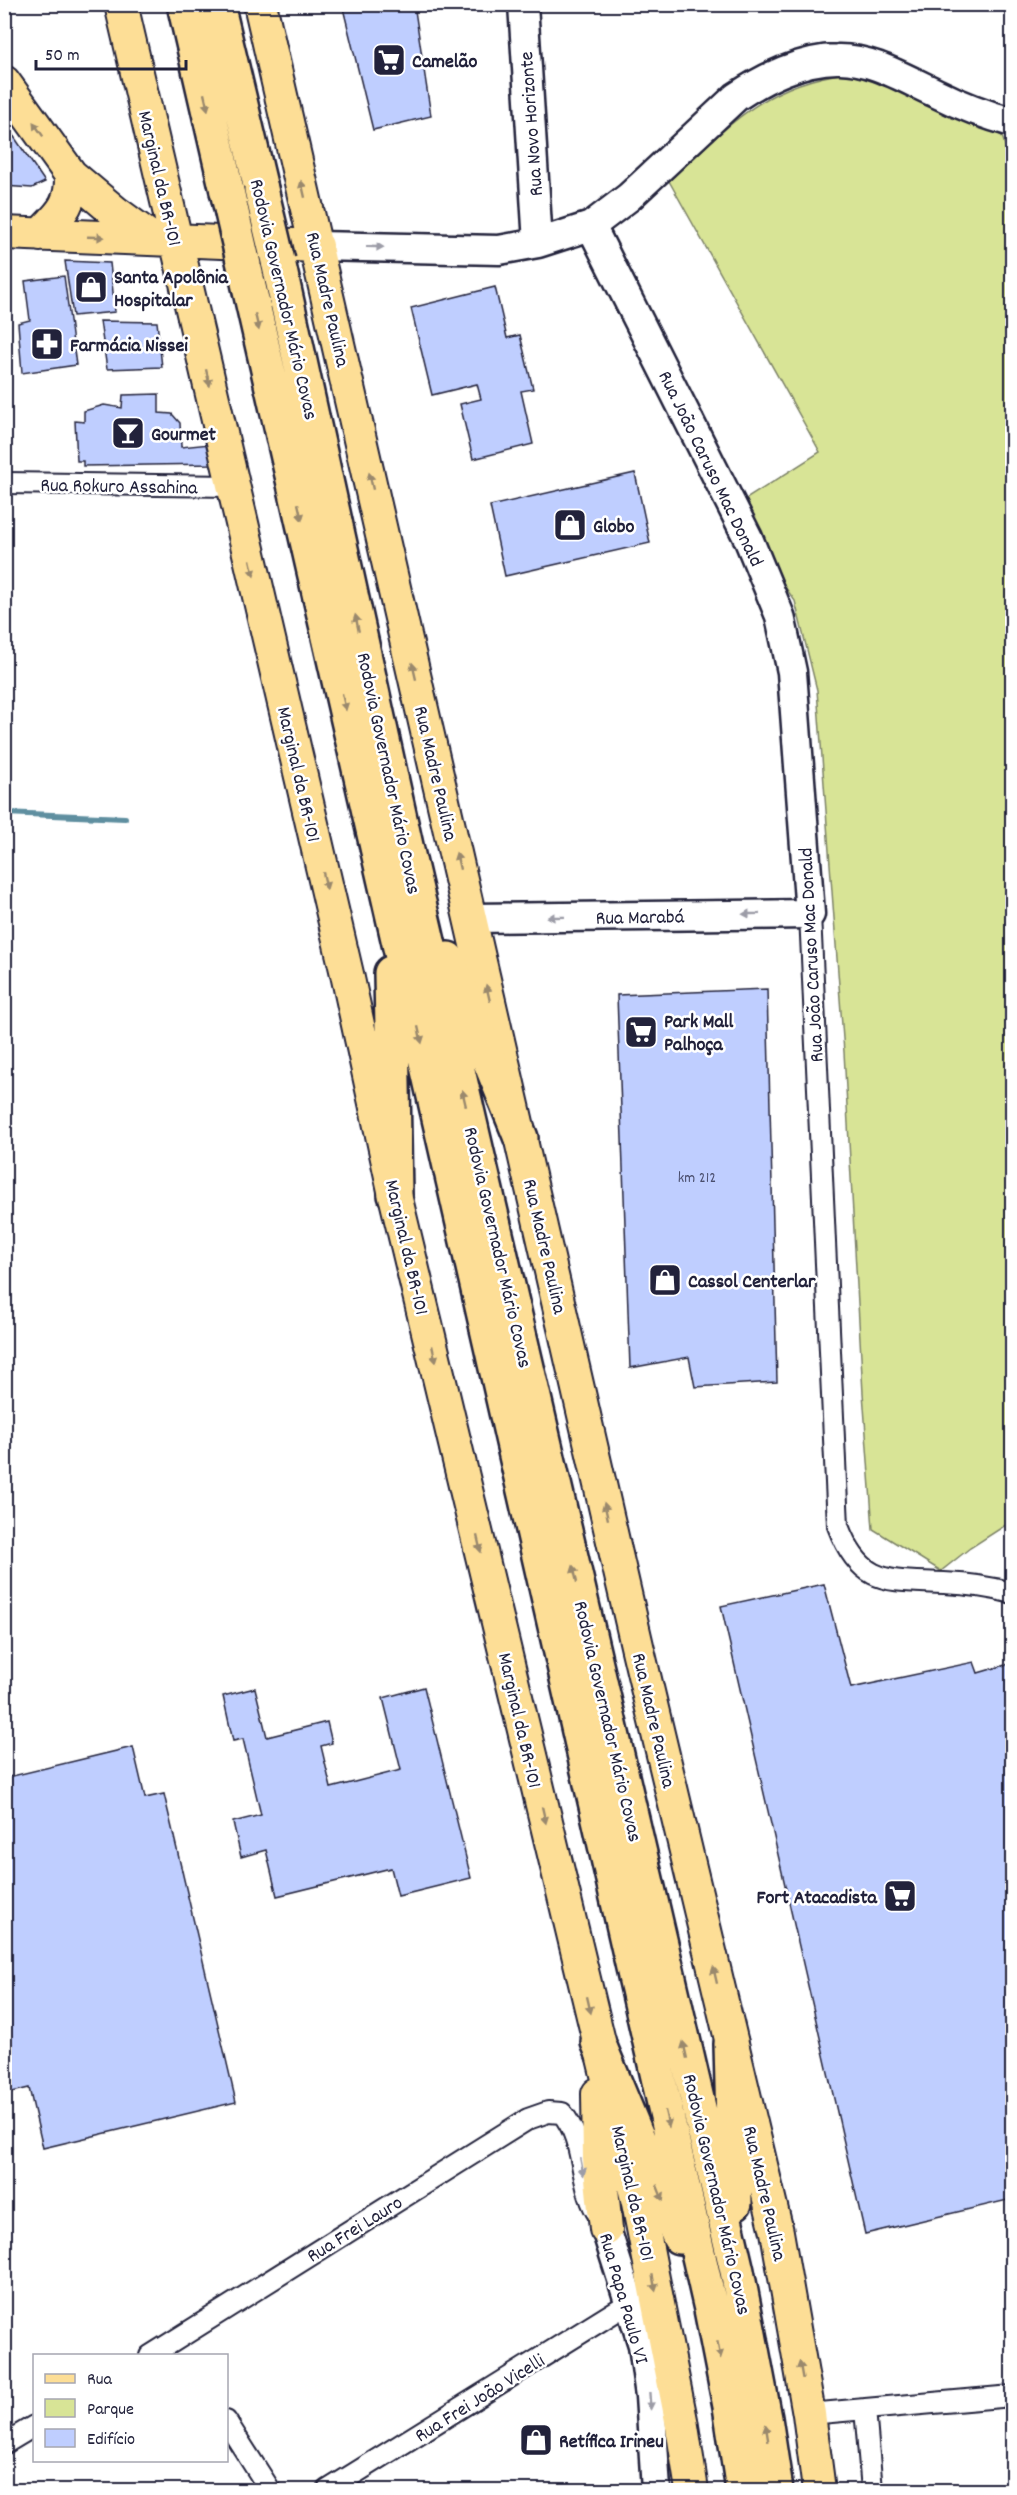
<svg xmlns="http://www.w3.org/2000/svg" width="1017" height="2495" viewBox="0 0 1017 2495" font-family="Dekko,sans-serif">
	<style>
		.green { fill: #d8e496; stroke: #7d8368; stroke-width: 1.5 }
		.lines { fill: none; stroke-linecap: round; stroke-linejoin: round }
		.stream { stroke: #5f8fa0; stroke-width: 6 }
		.building { fill: #bfceff; stroke: #22223b; stroke-width: 1.5 }
		.street-casing { stroke: #22223b; stroke-width: 24 }
		.secondary-casing { stroke: #22223b; stroke-width: 33 }
		.primary-casing { stroke: #22223b; stroke-width: 36 }
		.highway-casing { stroke: #22223b; stroke-width: 38 }
		.street { stroke: #fff; stroke-width: 20 }
		.secondary { stroke: #fff; stroke-width: 28 }
		.primary { stroke: #fdde96; stroke-width: 32 }
		.highway { stroke: #fdde96; stroke-width: 33 }
		.highway-bridge-casing { stroke: #22223b; stroke-width: 38; stroke-linecap: butt }
		.highway-bridge { stroke: #fdde96; stroke-width: 33 }
		.oneway { fill: #9a896d }
		.oneway2 { fill: #9c9ca7 }
		.labels { text-anchor: middle; stroke-width: 5; stroke-linejoin: round; paint-order: stroke }
		.number-label { font-size: 16px; fill: #494d6c }
		.poi-label { font-size: 20px; font-weight: bold; fill: #22223b; stroke: #fff; text-anchor: start }
		.street-label { font-size: 20px; fill: #22223b; stroke: #fff }
	</style>
	<rect width="100%" height="100%" fill="#fff"/>
	<filter id="ink" filterUnits="userSpaceOnUse"><feTurbulence type="fractalNoise" baseFrequency=".0167" numOctaves="2"/><feDisplacementMap in="SourceGraphic" scale="12" xChannelSelector="R" yChannelSelector="G"/><feConvolveMatrix kernelMatrix="1 2 1 2 8 2 1 2 1" color-interpolation-filters="sRGB"/></filter>
	<g filter="url(#ink)">
		<path class="green" d="M846 73 875 77 982 124 1002 136 1012 167V1521L970 1548 941 1571 873 1529 863 1393 844 1052 817 690 795 601 785 587 746 499 820 452 669 181C727 127 763 84 846 73Z"/>
		<g class="lines">
			<path class="stream" d="M4 813 125 818"/>
		</g>
		<path class="building" d="M342 4H414L431 116 373 130Z
			M4 122 45 182 32 188 4 186Z
			M65 261 110 263 115 312 73 316Z
			M64 276 76 365 22 373 18 323 30 320 25 281Z
			M495 287 507 338 520 335 533 389 521 391 533 444 473 459 460 404 481 399 477 384 432 395 411 308Z
			M100 321 157 322 162 367 107 369Z
			M159 394V413L172 414 180 423 181 447 210 444 214 464 83 466V461H77L75 421 84 422V411L104 405 122 408 123 395Z
			M635 473 650 543 505 576 490 506Z
			M767 989 777 1382 695 1387 689 1357 630 1368 617 995Z
			M824 1584 851 1688 974 1662 978 1673 1012 1663V2094L1007 2095 1012 2122V2199L865 2234 721 1606Z
			M424 1687 471 1878 398 1896 391 1868 277 1896 266 1850 241 1857 233 1822 261 1815 243 1739 233 1741 223 1696 255 1688 267 1737 327 1722 332 1743 321 1746 331 1788 401 1770 383 1698Z
			M133 1747 145 1798 164 1794 236 2102 43 2148 29 2088 4 2094V1778Z
			M4 2282 11 2327 4 2328Z"/>
		<g class="lines">
			<g class="street-casing">
				<path id="street" d="M4 483 233 486
					M810 914 838 1526C861 1587 889 1580 944 1583 967 1584 991 1587 1012 1593
					M150 2356 528 2119 548 2112 562 2113C585 2140 579 2180 596 2211
					M865 2409 872 2490
					M809 2414 1012 2396
					M226 2421 270 2490
					M4 2444 34 2426
					M328 2490 629 2303"/>
			</g>
			<g class="secondary-casing">
				<path id="secondary" d="M523 4 538 243
					M317 246 499 250 538 243 591 226 629 197 736 97C764 78 802 59 837 59 872 58 905 79 936 93 960 105 986 115 1012 122
					M471 918 810 914 792 672 780 616 748 538 591 226
					M606 2229 643 2345 650 2396 656 2490"/>
			</g>
			<g class="primary-casing">
				<path id="primary" d="M121 4 347 974 395 1195 638 2203 681 2420 692 2490
					M260 4 638 1650 777 2232 809 2414 819 2490
					M4 82 71 175 115 212 152 239
					M4 233 317 246
					M40 235C60 214 72 206 71 175
					M598 2094 599 2158 606 2229"/>
			</g>
			<g class="highway-casing">
				<path id="highway" d="M184 4 227 191
					M217 4 261 189
					M278 261 410 864 737 2271 765 2418 776 2490
					M244 265 711 2309 730 2406 743 2490
					M448 959 521 1138
					M391 973 395 1195
					M598 2042 679 2237
					M731 2044 735 2203"/>
			</g>
			<use href="#street" class="street"/>
			<use href="#secondary" class="secondary"/>
			<use href="#primary" class="primary"/>
			<use href="#highway" class="highway"/>
			<g class="highway-bridge-casing">
				<path id="highway-bridge" d="M261 189 278 261
					M227 191 244 265"/>
			</g>
			<use href="#highway-bridge" class="highway-bridge"/>
		</g>
		<defs><path id="oneway-solid" d="M-6-.8H1V-3.2L6.5 0L1 3.2V.8H-6Z" transform="scale(1.5)"/></defs>
		<g class="oneway">
			<use href="#oneway-solid" transform="translate(206 102) rotate(77)"/>
			<use href="#oneway-solid" transform="translate(38 129) rotate(-125)"/>
			<use href="#oneway-solid" transform="translate(303 189) rotate(-103)"/>
			<use href="#oneway-solid" transform="translate(96 237) rotate(2)"/>
			<use href="#oneway-solid" transform="translate(257 322) rotate(77)"/>
			<use href="#oneway-solid" transform="translate(208 378) rotate(77)"/>
			<use href="#oneway-solid" transform="translate(371 481) rotate(-103)"/>
			<use href="#oneway-solid" transform="translate(300 512) rotate(77)"/>
			<use href="#oneway-solid" transform="translate(252 568) rotate(77)"/>
			<use href="#oneway-solid" transform="translate(357 623) rotate(-102)"/>
			<use href="#oneway-solid" transform="translate(414 671) rotate(-103)"/>
			<use href="#oneway-solid" transform="translate(344 702) rotate(77)"/>
			<use href="#oneway-solid" transform="translate(458 861) rotate(-103)"/>
			<use href="#oneway-solid" transform="translate(325 881) rotate(77)"/>
			<use href="#oneway-solid" transform="translate(488 993) rotate(-103)"/>
			<use href="#oneway-solid" transform="translate(420 1035) rotate(77)"/>
			<use href="#oneway-solid" transform="translate(464 1098) rotate(-103)"/>
			<use href="#oneway-solid" transform="translate(434 1354) rotate(77)"/>
			<use href="#oneway-solid" transform="translate(606 1511) rotate(-103)"/>
			<use href="#oneway-solid" transform="translate(479 1544) rotate(77)"/>
			<use href="#oneway-solid" transform="translate(575 1574) rotate(-103)"/>
			<use href="#oneway-solid" transform="translate(544 1815) rotate(77)"/>
			<use href="#oneway-solid" transform="translate(715 1975) rotate(-103)"/>
			<use href="#oneway-solid" transform="translate(589 2005) rotate(77)"/>
			<use href="#oneway-solid" transform="translate(685 2050) rotate(-103)"/>
			<use href="#oneway-solid" transform="translate(667 2119) rotate(77)"/>
			<use href="#oneway-solid" transform="translate(660 2193) rotate(68)"/>
			<use href="#oneway-solid" transform="translate(654 2283) rotate(79)"/>
			<use href="#oneway-solid" transform="translate(719 2350) rotate(79)"/>
			<use href="#oneway-solid" transform="translate(801 2370) rotate(-100)"/>
			<use href="#oneway-solid" transform="translate(767 2433) rotate(-99)"/>
		</g>
		<g class="oneway2">
			<use href="#oneway-solid" transform="translate(375 247) rotate(2)"/>
			<use href="#oneway-solid" transform="translate(751 914) rotate(179)"/>
			<use href="#oneway-solid" transform="translate(556 917) rotate(179)"/>
			<use href="#oneway-solid" transform="translate(582 2167) rotate(79)"/>
			<use href="#oneway-solid" transform="translate(650 2401) rotate(86)"/>
		</g>
	</g>
	<defs>
		<g id="supermarket-square" transform="scale(1.725)"><rect x="-9" y="-9" width="18" height="18" rx="4" fill="#22223b" stroke="#fff"/><path d="M-6-5.5h2.5l.6 2H6L4.5 2H-2.5L-4.4-4H-6ZM-1.5 3.2a1.3 1.3 0 1 0 .1 0ZM3 3.2a1.3 1.3 0 1 0 .1 0Z" fill="#fff"/></g>
		<g id="shop-square" transform="scale(1.725)"><rect x="-9" y="-9" width="18" height="18" rx="4" fill="#22223b" stroke="#fff"/><path d="M-5-2.5h2.3a2.7 3.5 0 0 1 5.4 0H5L5.5 6h-11ZM-1.5-2.5h3a1.5 2.3 0 0 0-3 0Z" fill="#fff"/></g>
		<g id="pharmacy-square" transform="scale(1.725)"><rect x="-9" y="-9" width="18" height="18" rx="4" fill="#22223b" stroke="#fff"/><path d="M-2-6h4v4h4v4h-4v4h-4v-4h-4v-4h4Z" fill="#fff"/></g>
		<g id="bar-square" transform="scale(1.725)"><rect x="-9" y="-9" width="18" height="18" rx="4" fill="#22223b" stroke="#fff"/><path d="M-6-5H6L.8 .8V4.5H3.5V6h-7V4.5H-.8V.8Z" fill="#fff"/></g>
	</defs>
	<g fill-rule="evenodd">
		<use href="#supermarket-square" x="389" y="60"/>
		<use href="#shop-square" x="91" y="287"/>
		<use href="#pharmacy-square" x="47" y="344"/>
		<use href="#bar-square" x="128" y="433"/>
		<use href="#shop-square" x="570" y="525"/>
		<use href="#supermarket-square" x="641" y="1032"/>
		<use href="#shop-square" x="665" y="1280"/>
		<use href="#supermarket-square" x="900" y="1896"/>
		<use href="#shop-square" x="536" y="2440"/>
	</g>
	<g class="labels">
		<g class="number-label">
			<text x="697" y="1182">km 212</text>
		</g>
		<g class="poi-label">
			<text x="412" y="67">Camelão</text>
			<text x="114" y="283">Santa Apolônia<tspan x="114" dy="23">Hospitalar</tspan></text>
			<text x="70" y="351">Farmácia Nissei</text>
			<text x="151" y="440">Gourmet</text>
			<text x="593" y="532">Globo</text>
			<text x="664" y="1027">Park Mall<tspan x="664" dy="23">Palhoça</tspan></text>
			<text x="688" y="1287">Cassol Centerlar</text>
			<text x="877" y="1903" text-anchor="end">Fort Atacadista</text>
			<text x="559" y="2447">Retífica Irineu</text>
		</g>
		<g class="street-label">
			<text transform="translate(530 124) rotate(-94)" y="7">Rua Novo Horizonte</text>
			<text transform="translate(161 178) rotate(77)" y="7">Marginal da BR-101</text>
			<text transform="translate(285 299) rotate(77)" y="7">Rodovia Governador Mário Covas</text>
			<text transform="translate(329 299) rotate(77)" y="7">Rua Madre Paulina</text>
			<text transform="translate(712 468) rotate(64)" y="7">Rua João Caruso Mac Donald</text>
			<text transform="translate(119 485) rotate(1)" y="7">Rua Rokuro Assahina</text>
			<text transform="translate(390 773) rotate(78)" y="7">Rodovia Governador Mário Covas</text>
			<text transform="translate(437 773) rotate(77)" y="7">Rua Madre Paulina</text>
			<text transform="translate(300 774) rotate(77)" y="7">Marginal da BR-101</text>
			<text transform="translate(640 916) rotate(-1)" y="7">Rua Marabá</text>
			<text transform="translate(810 955) rotate(-93)" y="7">Rua João Caruso Mac Donald</text>
			<text transform="translate(546 1246) rotate(77)" y="7">Rua Madre Paulina</text>
			<text transform="translate(408 1247) rotate(77)" y="7">Marginal da BR-101</text>
			<text transform="translate(499 1247) rotate(77)" y="7">Rodovia Governador Mário Covas</text>
			<text transform="translate(521 1720) rotate(77)" y="7">Marginal da BR-101</text>
			<text transform="translate(655 1720) rotate(77)" y="7">Rua Madre Paulina</text>
			<text transform="translate(609 1721) rotate(77)" y="7">Rodovia Governador Mário Covas</text>
			<text transform="translate(634 2193) rotate(77)" y="7">Marginal da BR-101</text>
			<text transform="translate(766 2193) rotate(77)" y="7">Rua Madre Paulina</text>
			<text transform="translate(718 2194) rotate(77)" y="7">Rodovia Governador Mário Covas</text>
			<text transform="translate(354 2228) rotate(-32)" y="7">Rua Frei Lauro</text>
			<text transform="translate(625 2298) rotate(74)" y="7">Rua Papa Paulo VI</text>
			<text transform="translate(479 2397) rotate(-32)" y="7">Rua Frei João Vicelli</text>
		</g>
	</g>
	<rect width="1017" height="2495" fill="none" stroke="#fff" stroke-width="24"/>
	<rect x="12" y="12" width="993" height="2471" fill="none" stroke="#22223b" stroke-width="2" filter="url(#ink)"/>
	<rect x="33" y="2354" width="195" height="108" fill="#ffffff" stroke="#a7a7b1" stroke-width="1.5"/>
	<rect x="45" y="2374" width="30" height="9" fill="#fdde96" stroke="#a7a7b1" stroke-width="1.5"/>
	<text x="87" y="2384" font-size="18" fill="#22223b">Rua</text>
	<rect x="45" y="2399" width="30" height="18" fill="#d8e496" stroke="#a7a7b1" stroke-width="1.5"/>
	<text x="87" y="2414" font-size="18" fill="#22223b">Parque</text>
	<rect x="45" y="2429" width="30" height="18" fill="#bfceff" stroke="#a7a7b1" stroke-width="1.5"/>
	<text x="87" y="2444" font-size="18" fill="#22223b">Edifício</text>
	<path d="M36 60v9h150v-9" fill="none" stroke="#22223b" stroke-width="3"/>
	<text x="45" y="60" font-size="18" fill="#22223b" stroke="#ffffff" stroke-width="4.5" paint-order="stroke">50 m</text>
</svg>
